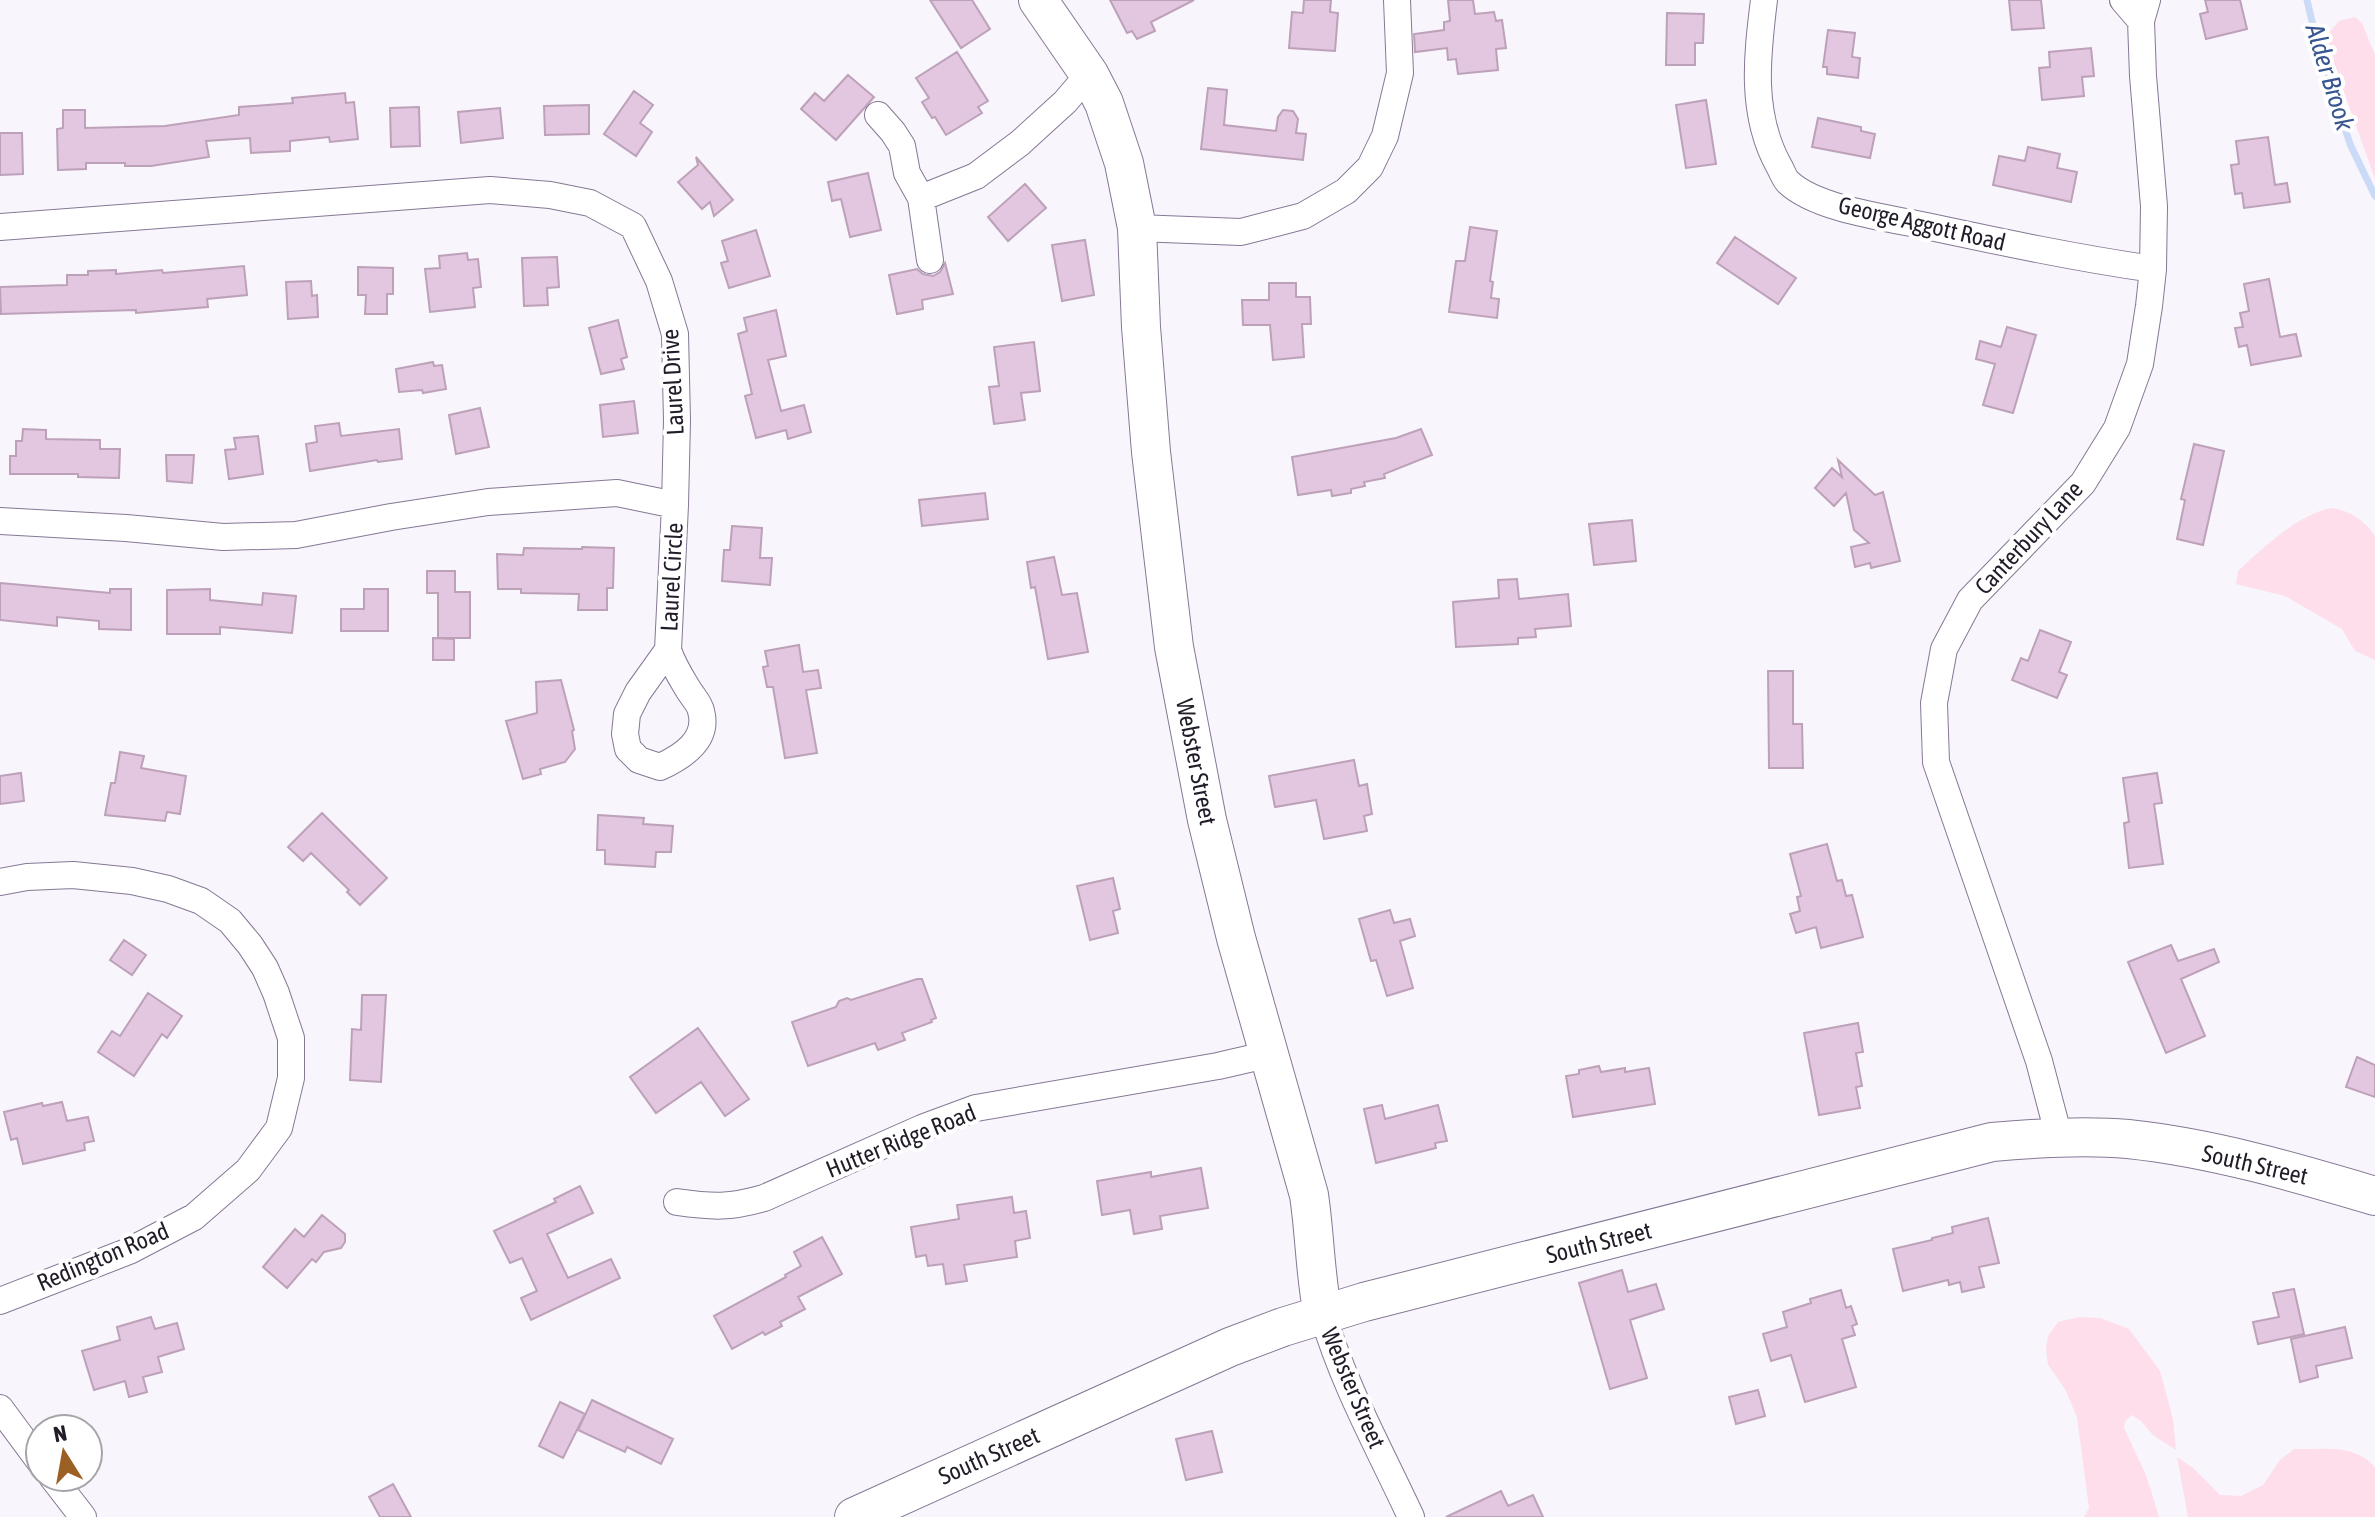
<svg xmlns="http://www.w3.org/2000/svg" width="2375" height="1517" viewBox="0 0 2375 1517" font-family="'Asap Condensed',sans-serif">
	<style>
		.green { fill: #fedeea }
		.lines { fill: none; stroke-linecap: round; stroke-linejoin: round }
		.stream { stroke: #cbdaf6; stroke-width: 7 }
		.building { fill: #e3c6df; stroke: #bda1b9; stroke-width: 2 }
		.street-casing { stroke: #867895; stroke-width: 28 }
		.secondary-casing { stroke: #867895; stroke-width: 40 }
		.street { stroke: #fff; stroke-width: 26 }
		.secondary { stroke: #fff; stroke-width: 38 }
		.labels { text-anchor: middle; stroke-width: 8; stroke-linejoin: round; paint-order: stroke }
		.street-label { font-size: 24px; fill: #221c28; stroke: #fff }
		.water-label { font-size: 26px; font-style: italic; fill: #37558f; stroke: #fff }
	</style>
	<rect width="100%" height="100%" fill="#f8f5fc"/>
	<path class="green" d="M2355 17 2362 23 2375 55V179L2332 58 2327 35 2339 21Z
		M2332 508C2351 511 2364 520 2375 536V660L2355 651 2342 629 2285 596 2236 584 2238 571C2263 548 2298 514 2332 508Z
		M2079 1317 2100 1318 2129 1329 2160 1371 2173 1419 2176 1450 2153 1435 2141 1421 2132 1415 2125 1421 2124 1428 2146 1475 2159 1517H2084L2089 1508 2077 1417 2065 1389 2048 1365 2046 1349 2048 1336 2058 1322Z
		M2294 1449C2325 1450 2352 1443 2375 1467V1517H2188L2177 1457 2193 1468 2220 1495 2241 1496 2263 1485 2280 1460Z"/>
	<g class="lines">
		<path class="stream" d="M2307 0 2314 30 2350 144 2375 196"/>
	</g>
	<path class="building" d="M930 0H972L990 29 961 48Z
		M1110 0H1194L1151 22 1155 31 1137 39 1132 31 1127 33Z
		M1304 0H1331L1330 12 1338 13 1335 51 1289 48 1292 12 1303 13Z
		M1448 0H1473L1475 14 1494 12 1496 21 1502 20 1506 48 1496 49 1498 70 1458 74 1456 59 1448 60 1447 48 1415 52 1414 34 1444 30V22L1450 21Z
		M2009 0H2041L2044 28 2012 30Z
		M2205 0H2240L2247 29 2206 39 2200 14 2208 12Z
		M1667 13 1704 14 1703 43H1695V65H1666Z
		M1828 30 1855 33 1852 57 1860 58 1858 78 1827 74V67H1823Z
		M2091 48 2094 76 2082 77 2084 96 2042 100 2039 68 2050 67 2049 52Z
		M957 52 988 101 978 107 982 113 946 135 935 117 932 118 922 102 929 98 916 78Z
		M848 75 874 97 836 140 801 109 815 93 824 101Z
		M1208 88 1227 90 1224 125 1276 131 1278 117 1283 110 1293 111 1298 119 1296 133 1306 134 1303 160 1201 149Z
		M634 91 653 105 640 123 652 132 636 156 604 134Z
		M345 93 346 103 354 102 358 139 330 142 329 137 290 141V151L251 153 250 138 206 141 209 157 151 166H125V163H86V169L58 170 57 129 63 128V110H85V128L165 126 239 115V107L293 103 292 98Z
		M1706 100 1716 164 1686 168 1676 105Z
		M589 105V134L545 135 544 106Z
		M419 107 420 146 391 147 390 108Z
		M500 108 503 138 461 143 458 112Z
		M1818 118 1861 127V131L1875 134 1870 158 1812 147Z
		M0 133H22L23 174 0 175Z
		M2268 137 2275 185 2287 183 2290 202 2244 208 2242 193 2235 194 2231 165 2239 164 2236 141Z
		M2028 147 2060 154 2057 168 2077 172 2071 202 1993 185 1999 156 2025 161Z
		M696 157 733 200 714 216 710 202 702 209 678 182 698 165Z
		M868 173 881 230 850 237 841 199 832 201 828 182Z
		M1025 184 1046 208 1008 241 988 217Z
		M1470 227 1497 231 1490 281 1493 282 1491 298 1499 299 1497 318 1449 312 1456 261H1465Z
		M756 230 770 276 729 288 721 263 728 261 722 241Z
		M1735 237 1796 278 1778 304 1717 263Z
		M1085 240 1094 295 1062 301 1052 245Z
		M467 253 468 260 478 259 481 287 473 288 475 307 430 312 425 269 440 268 439 256Z
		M557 257 559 287 547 288 548 305 524 306 522 258Z
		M945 263 953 294 922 300 923 309 897 314 889 275 917 269 923 274 933 276 940 272Z
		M244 266 247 295 207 299 208 307 136 313V310L1 314 0 287 67 285V275H88V271L116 270V274L162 270 163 273Z
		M358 267 393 268V294H387V314H365L366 295H358Z
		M2269 279 2280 337 2296 334 2301 356 2251 365 2247 345 2239 347 2235 328 2243 327 2240 313 2249 311 2244 284Z
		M311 281 312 296 317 295 318 317 288 319 286 282Z
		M1269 283H1296V297H1310L1311 324H1302L1304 357 1273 360 1270 325H1243L1242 300H1269Z
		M776 310 786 356 768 360 781 411 804 405 811 432 788 439 786 430 756 438 745 396 752 394 738 334 747 331 744 318Z
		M618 320 627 357 621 359 624 369 601 374 589 328Z
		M2007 327 2036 335 2013 413 1983 405 1995 364 1976 359 1980 341 2001 347Z
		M1034 342 1040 391 1021 393 1025 420 994 424 989 387 999 386 994 347Z
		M433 362 434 366 442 365 446 389 423 393 422 390 399 392 396 369Z
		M634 401 638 433 603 437 600 405Z
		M480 408 489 447 456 454 449 415Z
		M339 423 341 436 399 429 402 459 378 462 377 460 310 471 306 444 317 442 315 426Z
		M23 429 46 430V439L100 440V449H120L119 478 78 477V474H10V456H16V441H22Z
		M1421 429 1432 455 1384 474 1385 478 1364 482 1365 486 1351 489V493L1332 496 1331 490 1298 495 1292 457 1396 438Z
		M258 436 263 474 229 479 225 450 236 449 234 438Z
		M2194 444 2224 451 2203 545 2177 539 2185 500 2181 499Z
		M166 455H194L192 483 167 481Z
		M1838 460 1875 495 1883 492 1900 561 1871 568 1870 563 1855 567 1851 547 1869 543 1854 530 1846 493 1834 506 1815 488 1832 468 1842 477Z
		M985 493 988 519 922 526 919 500Z
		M1632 520 1636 561 1594 565 1589 524Z
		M732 526 762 528 760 558H772L770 585 722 581 724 550H730Z
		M582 547 614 548 613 588H607V610H578L579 594 521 593V589H498L497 554 523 555 524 548 582 549Z
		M1054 557 1062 595 1077 593 1088 652 1048 659 1035 587 1031 588 1027 562Z
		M427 571H455V592H470V638H438V593H427Z
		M1517 579 1519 599 1568 594 1571 626 1535 629 1536 637 1518 638V644L1456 647 1453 602 1499 598 1498 580Z
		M0 583 110 593V589H131V630L99 629V621L57 617V626L0 620Z
		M210 589V600L262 605 263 593 296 596 292 633 220 627V634H167V590Z
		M364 589H388V631H341V609H364Z
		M2040 630 2071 642 2059 672 2067 675 2057 698 2012 680 2021 658 2028 661Z
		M433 638 454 639V660H433Z
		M799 645 803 672 818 670 821 688 806 690 817 753 785 758 773 687H767L763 667 768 666 765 651Z
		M1768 671H1793V724H1802L1803 768H1769Z
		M561 680 574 730 572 731 575 749 565 762 540 769 541 774 523 779 506 721 537 713 536 682Z
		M120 752 144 756 141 768 186 776 180 814 167 812 165 821 105 815 111 783H115Z
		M1354 760 1359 786 1367 784 1372 814 1364 816 1367 831 1324 839 1316 800 1275 807 1269 776Z
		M21 773 24 801 0 804V776Z
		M2157 773 2162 803 2154 804 2163 864 2129 868 2124 823 2129 822 2123 778Z
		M322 813 387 878 360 905 347 892 349 890 311 853 303 861 288 847Z
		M598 815 644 818 643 824 673 826 671 852H656L655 867 605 864V850H597Z
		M1827 844 1837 881 1842 880 1846 896 1852 895 1863 937 1821 948 1816 927 1796 933 1790 914 1800 911 1797 897 1801 896 1790 854Z
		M1113 878 1120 909 1113 911 1118 933 1090 940 1077 886Z
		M1390 910 1394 923 1410 919 1415 936 1400 941 1413 988 1387 996 1376 960 1371 961 1359 919Z
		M124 940 146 955 132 975 110 960Z
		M2171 945 2178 961 2214 949 2219 962 2181 979 2205 1036 2166 1053 2128 962Z
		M917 979H922L936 1018 931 1020 932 1022 902 1033 905 1040 878 1050 875 1043 808 1066 792 1022 836 1007 839 1001 847 998 851 1000Z
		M148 993 182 1016 167 1038 162 1034 134 1076 98 1052 112 1031 120 1036Z
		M362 995H386L381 1082 350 1080 352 1029 361 1030Z
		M1858 1023 1863 1052 1856 1053 1862 1086 1856 1087 1860 1108 1819 1115 1804 1033Z
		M698 1028 749 1099 725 1116 701 1082 656 1113 630 1077Z
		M2357 1057 2375 1065V1097L2346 1087Z
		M1599 1066 1601 1072 1625 1068V1072L1649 1068 1655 1104 1573 1117 1566 1076 1579 1074V1070Z
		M62 1102 67 1121 88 1117 94 1141 84 1143 85 1150 23 1164 17 1138 11 1140 4 1112 42 1103 43 1106Z
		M1382 1105 1385 1119 1438 1105 1447 1141 1435 1143 1436 1148 1376 1163 1364 1109Z
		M1201 1168 1208 1208 1160 1216 1162 1229 1134 1234 1130 1210 1102 1215 1097 1181 1151 1172V1177Z
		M580 1186 593 1213 547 1234 568 1278 611 1259 620 1278 531 1320 521 1298 537 1291 522 1258 510 1263 494 1231 556 1202 554 1199Z
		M1012 1197 1014 1213 1026 1211 1030 1238 1015 1241 1017 1257 964 1265 967 1281 946 1284 943 1264 928 1266 926 1255 916 1257 911 1227 959 1219 957 1205Z
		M322 1215 345 1234V1242L341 1248 324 1252 316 1262 312 1259 287 1288 263 1267 295 1229 304 1237Z
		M1988 1218 1999 1263 1979 1267 1984 1287 1962 1292 1960 1282 1949 1285 1948 1280 1903 1291 1893 1249 1932 1240V1238L1953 1233 1952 1227Z
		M822 1237 842 1274 798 1297 805 1309 780 1322 782 1326 765 1335 763 1332 732 1349 714 1316 786 1277 785 1275 801 1266 794 1252Z
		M1622 1270 1628 1292 1656 1284 1664 1309 1630 1320 1647 1378 1610 1389 1579 1283Z
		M2294 1289 2304 1334 2258 1344 2253 1322 2279 1317 2273 1293Z
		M1841 1290 1846 1308 1851 1306 1857 1324 1852 1326 1855 1335 1842 1339 1856 1387 1805 1402 1791 1355 1771 1361 1763 1334 1787 1327 1783 1312 1811 1303 1810 1299Z
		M151 1317 155 1329 177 1323 184 1349 158 1357 162 1372 143 1377 147 1392 129 1397 125 1381 94 1390 82 1351 120 1340 117 1327Z
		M2345 1327 2352 1358 2316 1366 2318 1377 2300 1382 2291 1339Z
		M1758 1390 1765 1416 1736 1424 1729 1397Z
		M592 1400 673 1439 661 1464 627 1447 625 1452 578 1430Z
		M560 1402 585 1414 563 1458 539 1446Z
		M1212 1431 1222 1472 1186 1480 1176 1439Z
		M393 1484 411 1517H380L369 1497Z
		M1501 1491 1508 1506 1533 1495 1543 1517H1446Z"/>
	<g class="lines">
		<g class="street-casing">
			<path id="street" d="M1764 0C1757 56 1750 114 1779 166 1782 171 1784 178 1788 182 1816 209 1888 218 1926 226 2001 242 2076 258 2153 269
				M2123 0 2141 21
				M878 115 893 132 902 146 907 173 921 198 930 260
				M921 198 976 176 1020 143 1065 102 1089 74
				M0 227 490 190 550 195 590 203 633 226 659 281 675 334 677 421 675 505 617 493 488 502 391 517 296 535 223 537 126 528 0 521
				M1137 228 1241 232 1303 216 1346 191 1370 167 1385 136 1400 73 1397 0
				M668 650C673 665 680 676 688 689 692 696 700 704 701 711 709 740 682 757 660 767L639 760 628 749 625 734 627 714 638 692 668 650 675 505
				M0 882 27 877 73 875 132 881 168 889 201 901 230 921 250 945 265 968 276 993 291 1038V1078L279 1128 248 1170 194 1217 129 1251 0 1301
				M2059 1137 2039 1061 1936 762 1934 703 1944 649 1970 600 2083 483 2117 428 2140 364 2149 306 2153 269 2154 206 2143 76 2141 21 2147 0
				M677 1202C712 1207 730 1208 764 1198L922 1128 976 1108 1218 1066 1270 1054
				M1323 1315C1344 1386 1380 1450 1411 1517
				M0 1408 40 1462
				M52 1477 83 1517"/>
		</g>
		<g class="secondary-casing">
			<path id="secondary" d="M1038 0 1089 74 1104 103 1124 163 1137 228 1141 327 1151 452 1174 647 1207 820 1236 938 1309 1195C1315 1235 1315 1275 1323 1315
				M854 1517 1230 1347 1283 1327 1364 1302 1992 1142C2037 1138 2083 1135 2128 1139 2213 1148 2294 1172 2375 1196"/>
		</g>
		<use href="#street" class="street"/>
		<use href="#secondary" class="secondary"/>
	</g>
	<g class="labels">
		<g class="street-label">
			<text transform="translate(1922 224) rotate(13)" y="8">George Aggott Road</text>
			<text transform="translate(673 382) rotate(-93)" y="8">Laurel Drive</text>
			<text transform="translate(2029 538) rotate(-47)" y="8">Canterbury Lane</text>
			<text transform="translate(672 577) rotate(-87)" y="8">Laurel Circle</text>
			<text transform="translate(1196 762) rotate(79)" y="8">Webster Street</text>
			<text transform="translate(901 1141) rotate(-22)" y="8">Hutter Ridge Road</text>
			<text transform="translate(2255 1165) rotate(13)" y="8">South Street</text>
			<text transform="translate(1599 1243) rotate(-14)" y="8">South Street</text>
			<text transform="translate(103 1257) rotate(-23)" y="8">Redington Road</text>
			<text transform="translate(1353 1388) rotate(67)" y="8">Webster Street</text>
			<text transform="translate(989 1456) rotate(-24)" y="8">South Street</text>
		</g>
		<g class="water-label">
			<text transform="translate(2330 77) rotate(73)" y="9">Alder Brook</text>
		</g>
	</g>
	<g transform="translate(64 1453) rotate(349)"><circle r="38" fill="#ffffff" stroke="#a7a4a9" stroke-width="2"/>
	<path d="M0-6L14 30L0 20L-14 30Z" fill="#9d6024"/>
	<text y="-12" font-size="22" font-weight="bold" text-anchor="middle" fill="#221c28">N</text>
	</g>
</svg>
